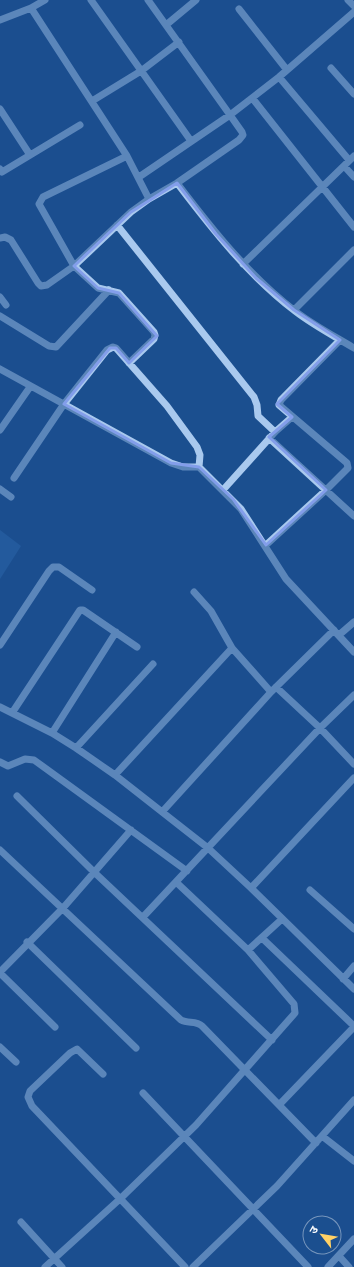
<svg xmlns="http://www.w3.org/2000/svg" width="354" height="1267" viewBox="0 0 354 1267" font-family="Overpass,'Noto Sans Devanagari',sans-serif">
	<style>
		.green { fill: #2e69ad }
		.lines { fill: none; stroke-linecap: round; stroke-linejoin: round }
		.minor { stroke: #a9c9ee; stroke-width: 7 }
		.marked { fill: none; stroke: #839eea; stroke-width: 3; stroke-linejoin: round }
	</style>
	<rect width="100%" height="100%" fill="#1b4f8f"/>
	<path class="green" d="M0 530 21 546 0 579Z"/>
	<g class="lines">
		<path class="minor" d="M91 0 191 141
			M148 0 230 115 279 77 354 12
			M348 0 354 6
			M31 8 127 156 149 199
			M239 9 287 70
			M0 20 31 8 45 0
			M166 25 196 0
			M331 68 354 94
			M279 77 349 160
			M253 99 354 227
			M92 101 141 71 179 42
			M0 109 30 155
			M127 156 43 197 39 204 74 266 98 288 119 293 154 332 155 335 154 339 129 363
			M344 166 354 177
			M0 169 2 172 80 125
			M177 183C212 229 248 275 295 311 313 325 334 336 354 348
			M117 225 254 397 257 405 258 416 275 432
			M0 238 5 237 11 240 38 283 41 286 47 285 74 266 131 212 149 199 177 183 239 140 243 135 242 132 230 115 139 177
			M243 264 354 156
			M0 297 6 305
			M294 310 354 250
			M0 316 49 346 56 347 109 290
			M0 369 171 463 183 467H199
			M0 430 30 387
			M269 438 354 516
			M14 478 64 404 107 350 113 347 116 348 167 406 197 447 200 455 199 467 241 509 286 579 354 652
			M0 489 11 497
			M223 490 275 432 292 417
			M266 545 326 490 348 468 347 463 279 405 281 400 340 340
			M194 592 211 611 232 648 271 692
			M339 635 354 622
			M0 645 49 571 53 567H59L92 590
			M276 687 320 728 354 764
			M0 707 52 733 76 748 115 775 208 848 251 888 354 989
			M12 713 80 610H83L137 647
			M52 733 116 632
			M76 748 153 664
			M0 762 8 766 25 759 34 760 187 871
			M115 775 232 648
			M17 796 94 872 272 1040
			M162 812 271 692 334 630
			M0 850 181 1020C188 1024 196 1020 202 1026L316 1143
			M251 888 354 778
			M310 890 354 929
			M143 917 320 728 354 695
			M262 938 354 1026
			M27 942 136 1048
			M248 950 282 919
			M0 972 63 908 131 830
			M0 973 55 1027
			M343 979 354 966
			M0 1047 16 1062
			M103 1074 77 1049 70 1053 30 1091 28 1097 32 1106 185 1267
			M143 1093 308 1267
			M279 1105 354 1027
			M322 1136 354 1161
			M21 1222 62 1267
			M339 1256 349 1267
			M45 1267 121 1198 196 1125 295 1013 294 1004 248 950 176 882
			M193 1267 277 1186 354 1100
			M328 1267 354 1239"/>
	</g>
	<path d="M0 0H354V1267H0ZM177 183 216 234 256 278 294 310 340 340 277 404 292 417 269 437 326 490 266 545 233 499 199 467 171 463 64 404 110 348H116L129 363 157 336 119 293 98 288 74 266 131 212Z" fill="#1b4f8f" fill-opacity=".55" fill-rule="evenodd"/>
	<path class="marked" d="M177 183 216 234 256 278 294 310 340 340 277 404 292 417 269 437 326 490 266 545 233 499 199 467 171 463 64 404 110 348H116L129 363 157 336 119 293 98 288 74 266 131 212Z"/>
	<g transform="translate(322 1235) rotate(301)"><circle r="19" fill="#1b4f8f" stroke="#7695bc"/>
	<path d="M0-3L7 15L0 10L-7 15Z" fill="#ffd166"/>
	<text y="-6" font-size="11" font-weight="bold" text-anchor="middle" fill="#ffffff">उ</text>
	</g>
</svg>
